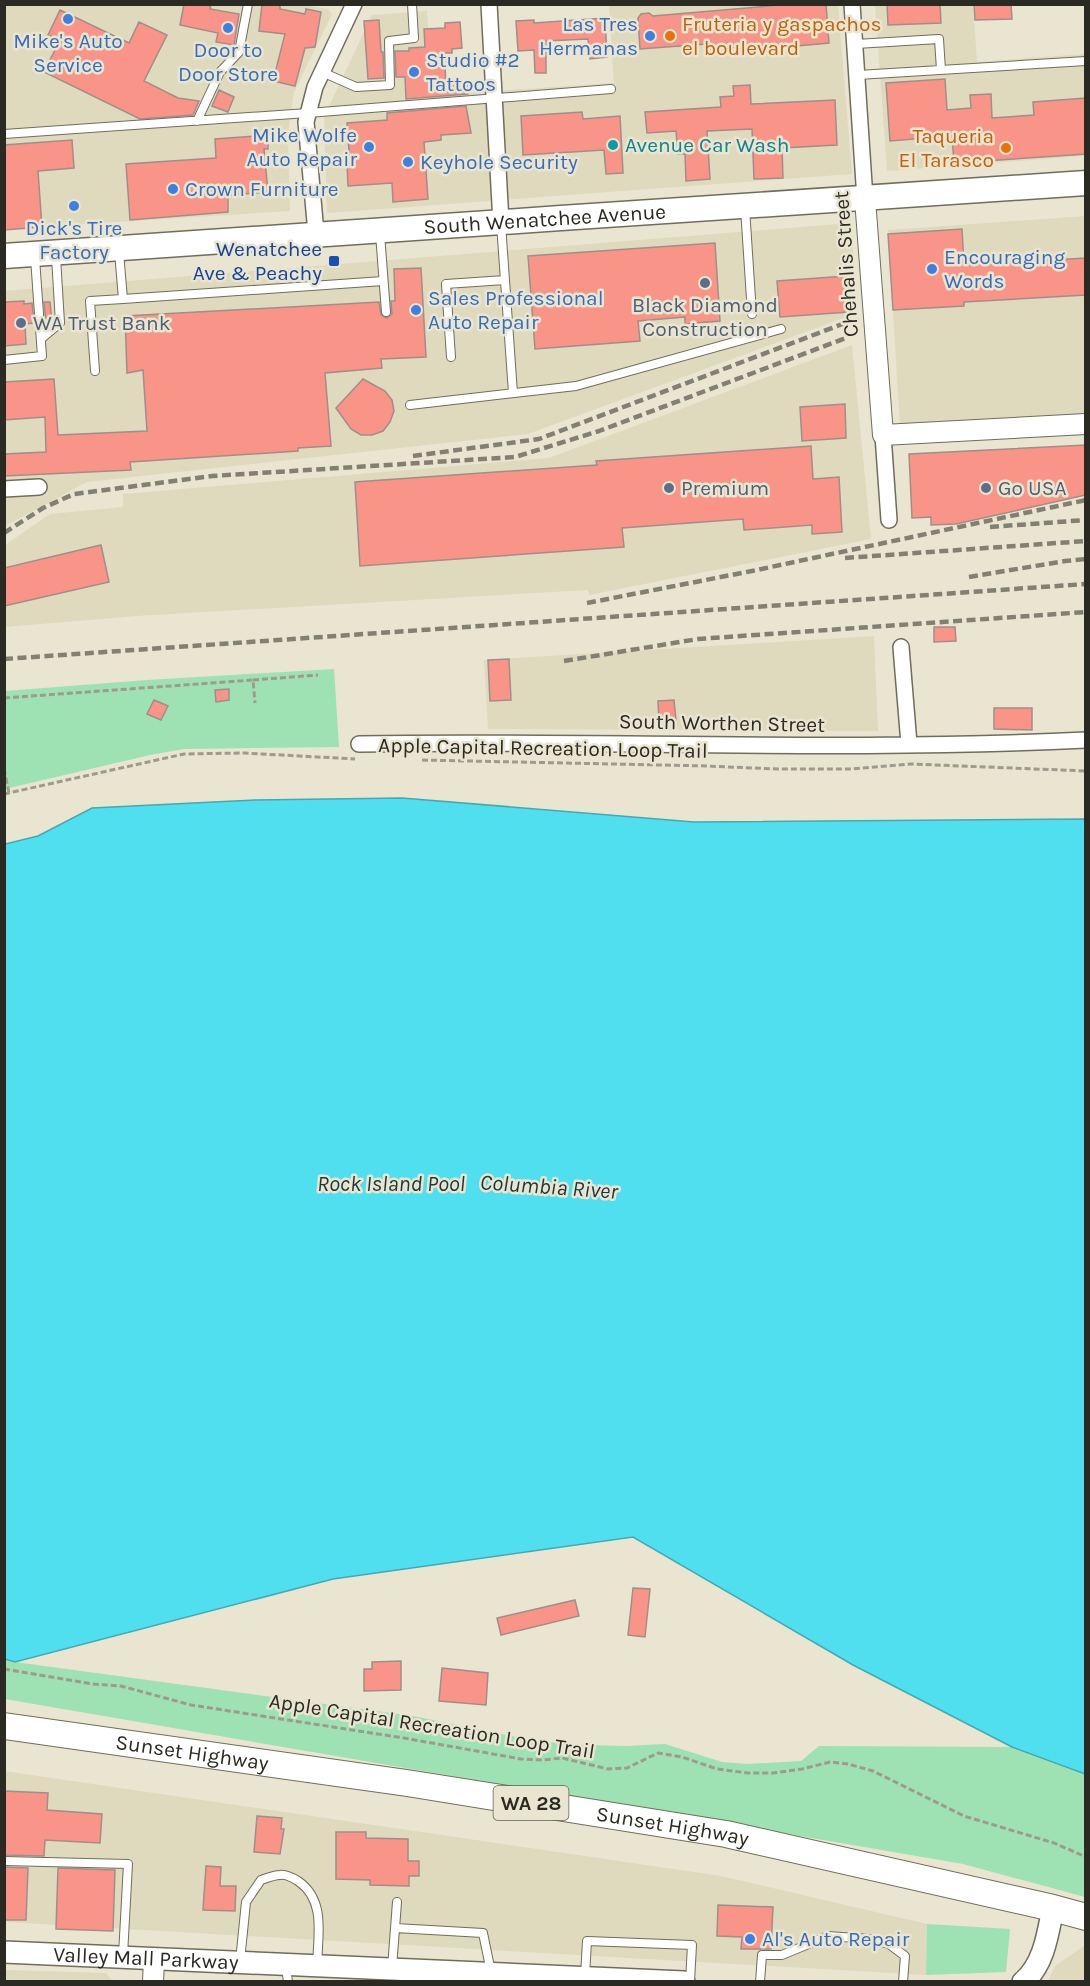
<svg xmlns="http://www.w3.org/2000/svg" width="1090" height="1986" viewBox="0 0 1090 1986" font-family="Karla,sans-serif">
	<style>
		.built { fill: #dfd9be }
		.green { fill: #9ee1b3 }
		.water { fill: #4fdfef; stroke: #44a9b2; stroke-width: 1.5 }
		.building { fill: #f89588; stroke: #a28d89; stroke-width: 1.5 }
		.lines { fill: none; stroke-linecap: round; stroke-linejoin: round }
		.service-casing { stroke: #706d5c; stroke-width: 10 }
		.minor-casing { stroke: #706d5c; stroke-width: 18 }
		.tertiary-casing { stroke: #706d5c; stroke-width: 22 }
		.secondary-casing { stroke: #706d5c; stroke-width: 24 }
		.primary-casing { stroke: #706d5c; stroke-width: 27 }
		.trunk-casing { stroke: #706d5c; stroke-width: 28 }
		.path { stroke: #9e9b8c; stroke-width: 3; stroke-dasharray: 6 3; stroke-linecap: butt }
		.service { stroke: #fff; stroke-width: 8 }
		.minor { stroke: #fff; stroke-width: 15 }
		.tertiary { stroke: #fff; stroke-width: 20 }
		.secondary { stroke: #fff; stroke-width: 21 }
		.primary { stroke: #fff; stroke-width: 24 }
		.trunk { stroke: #fff; stroke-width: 26 }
		.rail { stroke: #828073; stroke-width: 4.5; stroke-dasharray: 9 4.5; stroke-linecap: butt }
		.shop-dot { fill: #3f7fe0; stroke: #e9e5d1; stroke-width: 2 }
		.food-dot { fill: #e8710a; stroke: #e9e5d1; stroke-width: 2 }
		.culture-dot { fill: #0f9aa8; stroke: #e9e5d1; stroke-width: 2 }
		.transit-dot { fill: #1a4fb4; stroke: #e9e5d1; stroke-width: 2 }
		.service-dot { fill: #5c6f8a; stroke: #e9e5d1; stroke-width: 2 }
		.labels { text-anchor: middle; stroke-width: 5; stroke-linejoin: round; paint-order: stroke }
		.shield { fill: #e9e5d1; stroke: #646256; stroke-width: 1.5 }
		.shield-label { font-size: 20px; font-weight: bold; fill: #2b2a22 }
		.shop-label { font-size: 21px; fill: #366cbe; stroke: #e9e5d1; text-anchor: start }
		.food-label { font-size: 21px; fill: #c56008; stroke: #e9e5d1; text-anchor: start }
		.culture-label { font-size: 21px; fill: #0d838f; stroke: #e9e5d1; text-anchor: start }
		.street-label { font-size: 21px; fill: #2b2a22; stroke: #e9e5d1 }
		.transit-label { font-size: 21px; fill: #164399; stroke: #e9e5d1; text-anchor: end }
		.service-label { font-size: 21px; fill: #4e5e75; stroke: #e9e5d1; text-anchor: start }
		.water-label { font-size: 22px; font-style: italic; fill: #1e3639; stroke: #e9e5d1 }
	</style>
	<rect width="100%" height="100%" fill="#e9e5d1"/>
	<path class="built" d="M298 4 327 9 332 14 294 92 288 134 290 211 5 229V5Z
		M609 5H838L852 174 327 213 324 117 372 15 427 11 433 95 614 83Z
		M875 5H973L977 62 1085 54V156L887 171Z
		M1085 216V415L900 427 888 230Z
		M851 223 857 313 528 434 87 482 5 526 4 291Z
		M852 345 871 539 589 595 588 590 136 616 5 627V545L50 514 123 507V494L549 458Z
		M874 636 878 731 488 729 484 660Z
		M4 1771 721 1876 927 1924 926 1975 5 1922Z
		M1085 1945V1981H1048L1055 1966Z
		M5 1970 106 1973 112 1981H5Z"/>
	<path class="green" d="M334 669 339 747 184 749 150 755 5 789V691L147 680Z
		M4 1659 15 1662 413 1716 536 1741 582 1745 628 1746 665 1744 722 1762 748 1764 801 1761 819 1746 1012 1747 1085 1774V1897L963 1864 5 1699Z
		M927 1924 1010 1929 1006 1972 926 1975Z"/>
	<path class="water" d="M402 798 694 822 1085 819V1774L1012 1747 853 1665 633 1537 333 1579 15 1662 5 1659V844L38 836 92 808 255 800Z"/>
	<path class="building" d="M184 4H211L210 9 239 14 234 45 216 42 218 33 180 25Z
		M262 4H280V9L305 14 306 9 321 12 315 47 305 48 295 86 273 81 285 34 259 31Z
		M792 4H826L829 43 775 48 774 45 708 49 707 44 640 49 638 18 641 14 649 13 653 16Z
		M887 4H940L941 23 888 25Z
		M974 4H1011L1012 19 975 20Z
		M60 10 129 43 139 22 167 35 144 81 178 98 199 101 193 115 140 119 44 72 60 40 48 35Z
		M605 18 607 57 590 59 588 39 546 41V73H535L534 50 518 51 516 21 534 20V23Z
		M379 20 381 52H383L384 78 368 79 364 21Z
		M460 22 462 48 452 49V53H444L446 83 467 82 468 94 406 99 405 77H396L395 51H409V48L425 47 424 29 445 28V23Z
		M945 79 947 110 971 108 970 95 991 94 992 118 1034 115 1033 102 1086 98V154L954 163 952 136 890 141 886 83Z
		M750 85 751 104 835 100 837 145 782 148 783 178 754 179 752 129 707 131 710 179 686 181 685 154H678L676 131 647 133 645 112 721 107 720 97 734 96 733 86Z
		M219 90 234 97 228 112 212 106Z
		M466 106 471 133 441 135V140L424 142 428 199 393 202 392 183 348 186 347 164H350L347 123 387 120V113Z
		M582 112 583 119 620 116 623 173 606 174 604 150 523 155 521 116Z
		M268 135V149H264L268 192 228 195V212L130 220 126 164 216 158 215 139Z
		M72 140 74 168 38 171 42 227 4 230V145Z
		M962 229 964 265 1086 258V295L964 302V306L893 310 888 234Z
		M715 243 720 321 685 324V317L638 321 640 341 535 349 528 256Z
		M421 268 426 357 381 359 382 368 325 373 331 446 298 448V451L130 462 131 470 4 476V454L46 452 45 417 4 420V382L54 379 58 435 147 431 143 370 127 373 125 316 379 302 381 315 387 318 392 314 391 301H395L394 269Z
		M846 276 849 312 780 317 777 281Z
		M24 301V304L32 303 34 323 25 324 26 344 4 346V302Z
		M44 302H50L52 322H46Z
		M363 379 385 391 392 400 394 411 390 422 383 431 372 435H361L351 429 336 408Z
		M845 404 846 438 802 441 800 407Z
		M1086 445V495L956 524 931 525V517L912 518 909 454Z
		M811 446 813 479 839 477 842 532 812 534V525L744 530 743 519 622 528 624 547 360 566 355 482 597 465 596 461Z
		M101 545 109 582 4 606V568Z
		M934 627H955L956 641 934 642Z
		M509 659 511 700 490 701 488 660Z
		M229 689V700L216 702 215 690Z
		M154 700 168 706 161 720 147 714Z
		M674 700 676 720 659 722 658 701Z
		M994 708H1032V730L994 729Z
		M633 1588 650 1589 645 1637 628 1635Z
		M575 1600 579 1616 501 1635 497 1618Z
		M401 1661V1690L364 1691V1669H372V1662Z
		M442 1668 488 1673 486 1705 439 1701Z
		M4 1791 48 1793 47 1810 102 1814 100 1843 45 1840 44 1856 4 1855Z
		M257 1816 282 1818 281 1829H284L280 1854 254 1852Z
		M336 1832H366V1838L408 1839V1861H419V1876H409V1886L370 1885V1880L336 1879Z
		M206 1866 221 1867 220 1886H236L235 1911 203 1910Z
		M4 1867 28 1868 26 1920H4Z
		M58 1868 115 1870 113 1931 56 1929Z
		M718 1905 773 1907 771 1949H741L742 1937 717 1936Z"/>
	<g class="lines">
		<g class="service-casing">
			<path id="service" d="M856 44 939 39 941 70
				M322 72 356 87 390 85 389 41 414 38 412 4
				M858 75 1086 61
				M197 121 220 72 239 52 248 4
				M4 134 308 113 611 89
				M745 208 752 314
				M501 224 513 393
				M380 234 386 312
				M119 252 123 299 383 281
				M41 339 60 323 56 257
				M451 357 446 284 505 280
				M4 360 42 356 35 258
				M95 371 90 301 123 299
				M410 405 576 386 781 329
				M4 1861 128 1864 123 1955
				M395 1928 483 1933 491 1972
				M240 1961 246 1902 261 1880C267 1878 274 1875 280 1875 286 1874 293 1878 298 1881 326 1900 318 1935 317 1965
				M286 1967 288 1982
				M392 1968 397 1902
				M585 1976 587 1941 692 1945 690 1982
				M760 1982 762 1955H782L828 1936 869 1939 889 1944 905 1956 903 1982"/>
		</g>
		<g class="minor-casing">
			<path id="minor" d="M489 4 501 223
				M852 4 865 199
				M316 233 306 122 315 87 354 4
				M883 435 889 520
				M4 489 39 487
				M901 647 909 744
				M359 744C601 740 843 752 1086 740"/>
		</g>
		<g class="tertiary-casing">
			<path id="tertiary" d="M865 199 883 435 1086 424
				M153 1982 154 1960"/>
		</g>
		<g class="secondary-casing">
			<g id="secondary">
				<path id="s1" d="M4 1952 684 1982"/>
				<path d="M1023 1982C1044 1965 1048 1933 1053 1908"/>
			</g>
		</g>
		<g class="primary-casing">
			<g id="primary">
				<path id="s2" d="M4 256C365 229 725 209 1086 183"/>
			</g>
		</g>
		<g class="trunk-casing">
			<g id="trunk">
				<path id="s3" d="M4 1726 407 1783 726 1834 1053 1908 1086 1917"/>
			</g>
		</g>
		<path class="path" d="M253 680 318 675
			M4 698 253 680 255 703
			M422 760 707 766 778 769H852L911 764 1086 771
			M4 769 9 793
			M4 794 184 754 244 753 355 759
			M4 1669 93 1684 121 1686 191 1705 404 1738 521 1759 543 1760 562 1758 608 1769 627 1768 658 1753 682 1757 717 1769 748 1773H773L802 1769 830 1762 848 1764 873 1771 964 1816 1054 1843 1086 1857"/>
		<use href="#service" class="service"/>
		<use href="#minor" class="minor"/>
		<use href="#tertiary" class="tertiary"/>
		<use href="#secondary" class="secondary"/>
		<use href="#primary" class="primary"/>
		<use href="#trunk" class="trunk"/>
		<path class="rail" d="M413 456 539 439 853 320
			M990 527 1086 520
			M4 533 43 508 74 494 212 476 515 457 599 431 846 338
			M845 558 1086 541
			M969 577 1065 561 1086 559
			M587 603 752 571 1086 500
			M4 659 1086 584
			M564 661 698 639 1086 612"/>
	</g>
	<g class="shop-dot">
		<circle cx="68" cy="19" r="6"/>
		<circle cx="228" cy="28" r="6"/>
		<circle cx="650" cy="36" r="6"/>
		<circle cx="414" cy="72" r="6"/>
		<circle cx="369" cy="147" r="6"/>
		<circle cx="408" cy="162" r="6"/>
		<circle cx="173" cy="189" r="6"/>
		<circle cx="74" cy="206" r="6"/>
		<circle cx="932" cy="269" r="6"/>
		<circle cx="416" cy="310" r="6"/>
		<circle cx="750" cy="1939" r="6"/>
	</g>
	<g class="food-dot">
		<circle cx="670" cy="36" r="6"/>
		<circle cx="1006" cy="148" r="6"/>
	</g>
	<circle class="culture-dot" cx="613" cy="145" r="6"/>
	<rect class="transit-dot" x="328" y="255" width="12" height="12" rx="3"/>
	<g class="service-dot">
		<circle cx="705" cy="283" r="6"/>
		<circle cx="21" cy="323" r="6"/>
		<circle cx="669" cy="488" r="6"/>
		<circle cx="986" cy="488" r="6"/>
	</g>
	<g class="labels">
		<rect class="shield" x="493.5" y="1786" width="75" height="34" rx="4.5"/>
		<g class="shield-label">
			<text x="531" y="1810">WA 28</text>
		</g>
		<g class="shop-label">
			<text x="638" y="31" text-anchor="end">Las Tres<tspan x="638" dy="24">Hermanas</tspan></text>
			<text x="68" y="48" text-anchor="middle">Mike's Auto<tspan x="68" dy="24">Service</tspan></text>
			<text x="228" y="57" text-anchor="middle">Door to<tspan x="228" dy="24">Door Store</tspan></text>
			<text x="426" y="67">Studio #2<tspan x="426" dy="24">Tattoos</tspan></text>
			<text x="357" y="142" text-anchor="end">Mike Wolfe<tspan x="357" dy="24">Auto Repair</tspan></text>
			<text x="420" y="169">Keyhole Security</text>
			<text x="185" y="196">Crown Furniture</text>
			<text x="74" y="235" text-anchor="middle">Dick's Tire<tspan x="74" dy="24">Factory</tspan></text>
			<text x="944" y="264">Encouraging<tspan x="944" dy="24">Words</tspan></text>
			<text x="428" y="305">Sales Professional<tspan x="428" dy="24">Auto Repair</tspan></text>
			<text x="762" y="1946">Al's Auto Repair</text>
		</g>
		<g class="food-label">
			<text x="682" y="31">Fruteria y gaspachos<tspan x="682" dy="24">el boulevard</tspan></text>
			<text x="994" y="143" text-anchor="end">Taqueria<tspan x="994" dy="24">El Tarasco</tspan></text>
		</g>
		<g class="culture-label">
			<text x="625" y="152">Avenue Car Wash</text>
		</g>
		<g class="street-label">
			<text dy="7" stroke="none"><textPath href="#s2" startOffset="542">South Wenatchee Avenue</textPath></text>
			<text transform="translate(846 264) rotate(-94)" y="7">Chehalis Street</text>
			<text transform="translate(722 723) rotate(1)" y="7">South Worthen Street</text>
			<text transform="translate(543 748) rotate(1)" y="7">Apple Capital Recreation Loop Trail</text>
			<text transform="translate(432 1726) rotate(9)" y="7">Apple Capital Recreation Loop Trail</text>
			<text dy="7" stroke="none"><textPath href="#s3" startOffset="190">Sunset Highway</textPath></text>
			<text dy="7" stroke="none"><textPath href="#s3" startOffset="676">Sunset Highway</textPath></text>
			<text dy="7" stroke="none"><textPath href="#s1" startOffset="142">Valley Mall Parkway</textPath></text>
		</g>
		<g class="transit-label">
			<text x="322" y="256">Wenatchee<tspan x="322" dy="24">Ave &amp; Peachy</tspan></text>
		</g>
		<g class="service-label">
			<text x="705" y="312" text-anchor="middle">Black Diamond<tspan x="705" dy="24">Construction</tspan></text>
			<text x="33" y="330">WA Trust Bank</text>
			<text x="681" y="495">Premium</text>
			<text x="998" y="495">Go USA</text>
		</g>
		<g class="water-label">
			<text x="391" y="1191">Rock Island Pool</text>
			<text transform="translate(549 1186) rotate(4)" y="8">Columbia River</text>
		</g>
	</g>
	<rect width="1090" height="1986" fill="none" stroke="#2b2a22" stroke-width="12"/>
</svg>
